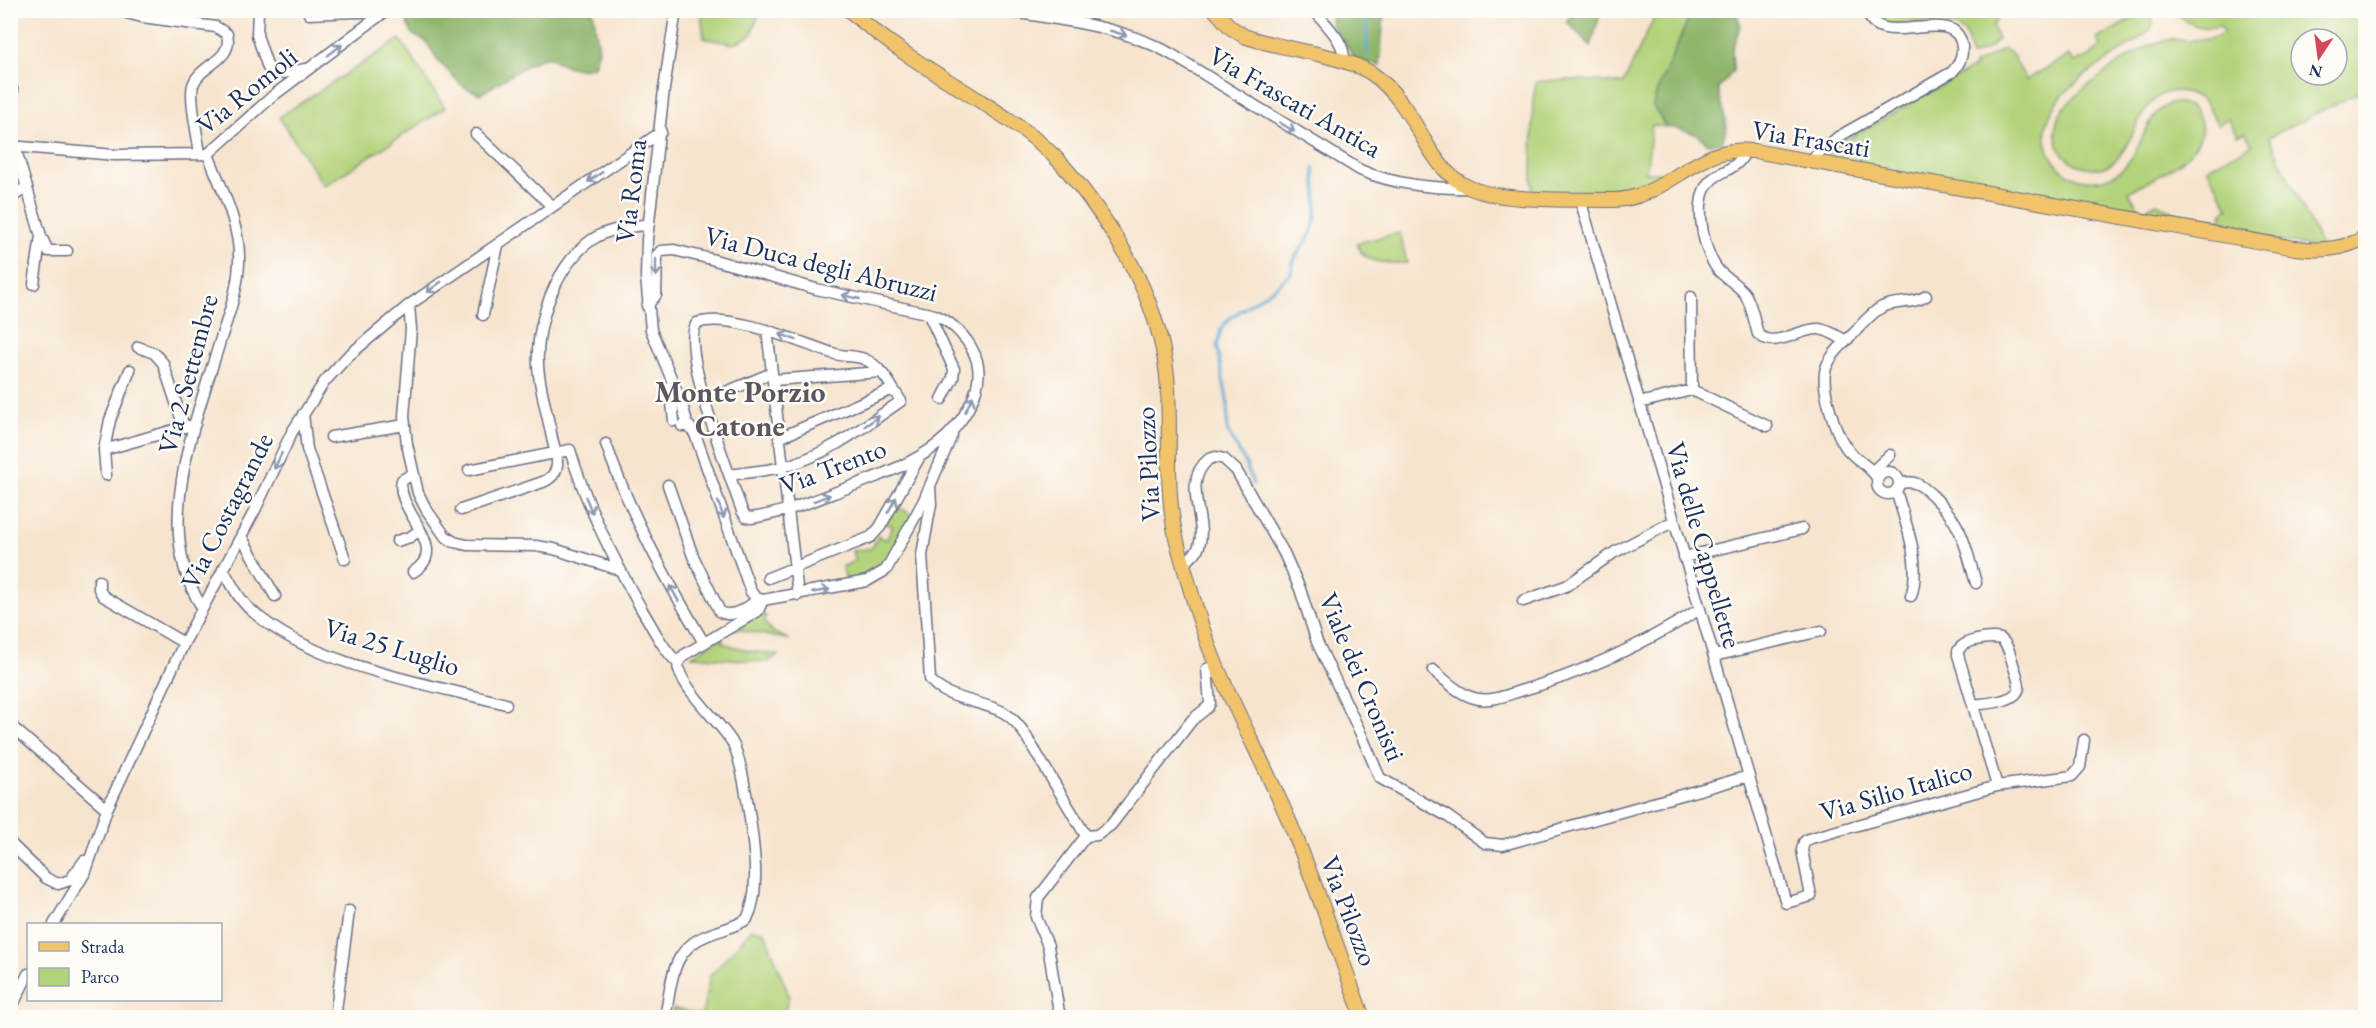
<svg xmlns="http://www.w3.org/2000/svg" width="2376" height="1028" viewBox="0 0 2376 1028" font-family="'EB Garamond',serif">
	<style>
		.green { fill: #b3d37a; stroke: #67816c; stroke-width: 1.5; fill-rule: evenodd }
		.forest { fill: #8eb56a; stroke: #547264; stroke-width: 1.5 }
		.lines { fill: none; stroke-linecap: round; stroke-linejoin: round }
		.stream { stroke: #5babd5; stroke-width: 3 }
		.minor-casing { stroke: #686e85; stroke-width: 13 }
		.major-casing { stroke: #686e85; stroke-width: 16 }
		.minor { stroke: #fff; stroke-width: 10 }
		.major { stroke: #f1c36a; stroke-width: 14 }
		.oneway { stroke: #8d97ae }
		.labels { text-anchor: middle; stroke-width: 5; stroke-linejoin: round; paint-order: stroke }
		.street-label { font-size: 27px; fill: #1b2f5e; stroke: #fdfcf7 }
		.quarter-label { font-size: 30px; font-weight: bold; fill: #5d5560; stroke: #fdfcf7 }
	</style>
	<rect width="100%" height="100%" fill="#fdfcf7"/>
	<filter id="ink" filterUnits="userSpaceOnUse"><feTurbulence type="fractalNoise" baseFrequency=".0167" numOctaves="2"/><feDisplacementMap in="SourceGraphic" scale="12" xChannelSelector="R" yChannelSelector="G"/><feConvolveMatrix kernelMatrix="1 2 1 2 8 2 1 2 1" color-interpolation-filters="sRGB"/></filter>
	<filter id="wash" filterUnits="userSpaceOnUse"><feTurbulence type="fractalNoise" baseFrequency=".008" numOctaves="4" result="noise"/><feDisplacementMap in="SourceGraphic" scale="24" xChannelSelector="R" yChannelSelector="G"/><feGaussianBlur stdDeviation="1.35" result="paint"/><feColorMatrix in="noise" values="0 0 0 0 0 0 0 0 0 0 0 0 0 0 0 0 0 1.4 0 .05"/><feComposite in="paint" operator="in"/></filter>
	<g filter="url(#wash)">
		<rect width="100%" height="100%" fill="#f7e4ce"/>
		<path class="green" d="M701 11V10L760 11 751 35 734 44 704 38Z
			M1657 11H1692L1657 91 1653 106 1666 127 1652 125 1646 173H1666C1656 177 1646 184 1636 189 1609 201 1562 193 1532 192L1533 100 1536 82C1565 78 1594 80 1623 84Z
			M1870 11H1996L1998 18 1993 26 1998 40 1993 43 1994 45 1971 57C1969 49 1970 42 1965 34 1951 15 1903 24 1881 25Z
			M2173 11H2365V89L2269 137 2322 248 2216 231 2214 226 2223 215 2222 213 2229 208 2207 168 2252 145 2245 132 2237 136 2228 118 2218 125C2213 118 2211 109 2204 102 2197 95 2186 91 2175 91 2128 93 2138 179 2086 167 2072 165 2060 155 2057 141 2054 131 2056 120 2062 111 2075 91 2139 47 2162 41 2183 36 2206 46 2224 32L2221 26C2201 31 2187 24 2173 11ZM2301 39H2337V75H2301Z
			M2142 13 2151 17 2153 23 2151 29C2120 59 2034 90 2047 145 2050 158 2059 170 2072 176 2085 182 2099 182 2112 176 2141 162 2143 116 2167 105 2185 97 2205 113 2201 133 2199 141 2193 150 2187 156 2178 167 2143 184 2129 192L2141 211 2157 203 2187 220V222L2144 216 1826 158 1830 149 1975 67 1974 65 2003 49 2012 54 2026 80 2069 55 2074 62 2088 57 2101 46 2097 39Z
			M400 39 445 108 324 186 279 117Z
			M1400 233 1407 263C1391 263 1361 265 1357 243Z
			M896 506 913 515 886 567 847 583 842 567 855 561 852 551 872 548 878 536 886 540 893 527 886 523Z
			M762 614 766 616 764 622 773 632 790 640 736 629Z
			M720 638 723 639V643L749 651 779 655 767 662 692 656Z
			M752 929 765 932 789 996 783 1017H671L673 1009 702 1015 710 976Z"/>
		<path class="forest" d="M407 11H593L599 50 594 66C575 73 563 65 547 56 522 65 503 81 480 94L464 87 439 62 426 41 413 35 407 23Z
			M1332 11H1384L1380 66 1356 59 1331 24Z
			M1576 11H1601L1591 46 1566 21Z
			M1692 11H1737L1740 27 1732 49 1733 71 1718 89 1727 127 1722 142 1708 144C1698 131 1682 130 1666 127L1653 106 1657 91Z"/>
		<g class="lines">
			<path class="stream" d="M1366 10 1367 53
				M1253 484 1246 464 1227 430 1228 405 1217 347 1221 329 1230 318 1277 286 1291 273C1292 253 1307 246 1313 228 1320 208 1316 188 1314 168"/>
		</g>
	</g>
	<g filter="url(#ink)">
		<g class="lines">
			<g class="minor-casing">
				<path id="minor" d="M115 10 142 17 216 27 227 34C234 61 200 64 193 85 189 98 198 138 200 154
					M258 10 257 35 268 68 282 73 306 69
					M353 10V12H374
					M676 10 664 89 647 239 646 277 651 330 682 404 686 419
					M998 10C1056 19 1120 25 1171 54L1360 170C1392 184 1434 189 1470 188
					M1314 10C1327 26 1346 42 1344 63
					M309 14 353 12
					M10 91H13
					M476 134 552 206
					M10 146 115 155 208 154 274 95 387 10
					M15 147 41 236 34 284
					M1745 151C1737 174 1712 169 1704 191 1696 212 1704 252 1718 270 1726 279 1738 284 1745 294 1752 305 1754 321 1758 334 1774 350 1799 328 1819 329 1829 330 1837 336 1846 341
					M1809 161 1838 137 1952 72C1959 65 1963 57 1962 47 1957 0 1877 55 1867 10
					M1580 199 1786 903 1811 896 1802 850 1804 842 1808 839 1997 786 1958 655V651C1963 640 1990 636 2001 639 2009 646 2010 655 2013 664 2015 671 2019 680 2019 687 2017 703 1985 703 1973 705
					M10 200 12 197 27 187
					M41 236 48 251H67
					M1691 297 1692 390
					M409 305 411 329 404 416 407 444 418 493 426 509 445 536 454 542 467 545 536 546 554 549 620 570
					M647 306 656 295 657 255 661 251 674 250 711 259 816 289 935 315C954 323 971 341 977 361 985 391 960 427 938 444 911 465 878 476 847 488 815 500 785 513 751 518L746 517 742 511C732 480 678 346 697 323 732 312 798 342 832 353 842 357 855 355 864 359 882 366 891 387 901 401 865 426 825 457 782 467 765 471 748 472 731 475
					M928 313 954 369 953 378 942 399
					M483 315 498 245
					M767 330 798 595
					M138 347 154 353 163 363 184 427
					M130 370 110 420 104 450 195 424
					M773 380 881 372
					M670 386 674 421
					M704 401 772 373
					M1639 403 1692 390 1767 426
					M303 414 307 449 345 559
					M682 426H689L695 434 751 592 756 598 763 600
					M331 437 405 425
					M779 438 893 389
					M606 444C630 514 666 579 704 643
					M104 450 106 475
					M469 470 570 450C587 507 613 558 642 610 653 628 662 648 678 663
					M1873 471 1890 455
					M1877 483a11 11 0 1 1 22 0a11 11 0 1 1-22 0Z
					M1877 478C1870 465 1854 460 1845 446 1835 431 1820 386 1826 368 1831 354 1845 342 1855 332 1863 323 1871 313 1882 307 1896 300 1913 305 1926 296
					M1899 484C1914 479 1921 485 1932 495 1964 526 1964 542 1976 583
					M668 485 693 556 720 612C732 619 749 607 758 599
					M930 487 931 504 922 555 930 679C943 699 982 701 1003 712 1013 718 1020 726 1026 736L1086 836 1097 835 1111 825 1192 720 1208 707 1210 703 1207 669 1217 665
					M1896 491C1906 524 1922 563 1911 596
					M461 510 543 482C550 479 556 474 557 465 558 457 554 447 552 438 548 417 542 396 539 375 532 330 556 257 600 235 614 228 633 227 649 224
					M241 536 275 596
					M397 541 410 537 420 530
					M1684 557 1802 529
					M1183 564C1189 559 1197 553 1199 546 1208 519 1180 482 1209 459L1216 457 1224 459 1236 470 1284 553 1300 589 1317 642 1360 732 1380 778 1447 816 1485 843 1503 845 1749 776
					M223 569C231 583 239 600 252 611 315 667 426 683 506 704
					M413 572C453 548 394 511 402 480L413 474
					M768 578 871 537 880 527 919 458
					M99 581V589L103 596 184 643
					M763 600 867 581 886 570 923 502 952 435
					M1523 601 1566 586 1615 552 1674 521
					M202 607C150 529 197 419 221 338 229 314 238 289 239 263 241 226 221 188 208 154
					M1714 656 1821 631
					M678 663 684 655 758 611 763 600
					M1433 670C1446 681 1462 697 1479 699 1493 701 1507 695 1520 691 1583 673 1644 644 1700 609
					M10 725 107 809
					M1997 786 2072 776 2080 767 2084 740
					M10 843 46 878 58 884 70 880 84 861
					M54 924 86 871 107 809 184 643 255 510 292 432 325 381 347 357 409 305 661 132
					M10 1011 28 974
					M335 1018 349 911
					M665 1018C672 983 670 949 708 935 720 930 736 927 747 919 753 907 755 891 755 878 756 852 744 762 732 742 720 722 677 684 678 663
					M1060 1018 1048 946 1036 917 1038 898 1086 836"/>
			</g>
			<g class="major-casing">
				<path id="major" d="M849 10C885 42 925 67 966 92 1005 117 1043 139 1072 176 1121 237 1164 309 1168 389 1171 442 1164 497 1179 549 1190 588 1201 629 1217 667 1240 720 1267 770 1290 823 1317 887 1339 953 1363 1018
					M1215 10 1230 27 1244 36C1281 50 1339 53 1371 73 1398 91 1413 121 1429 148 1439 164 1449 177 1466 186 1499 203 1573 199 1611 200 1653 201 1680 167 1718 154 1730 150 1742 150 1754 151L2295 248C2320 251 2343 250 2366 237"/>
			</g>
			<use href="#minor" class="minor"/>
			<use href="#major" class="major"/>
		</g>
		<defs><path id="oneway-shaft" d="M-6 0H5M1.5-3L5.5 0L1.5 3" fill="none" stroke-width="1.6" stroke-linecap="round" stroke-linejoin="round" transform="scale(1.5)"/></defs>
		<g class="oneway">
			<use href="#oneway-shaft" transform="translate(1118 33) rotate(16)"/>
			<use href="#oneway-shaft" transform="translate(335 50) rotate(-37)"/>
			<use href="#oneway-shaft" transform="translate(1287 127) rotate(32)"/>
			<use href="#oneway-shaft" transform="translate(595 177) rotate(146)"/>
			<use href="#oneway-shaft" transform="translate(656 268) rotate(90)"/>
			<use href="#oneway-shaft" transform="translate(434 287) rotate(144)"/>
			<use href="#oneway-shaft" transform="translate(851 297) rotate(-167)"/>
			<use href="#oneway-shaft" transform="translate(788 337) rotate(-160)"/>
			<use href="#oneway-shaft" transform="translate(969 404) rotate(-64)"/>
			<use href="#oneway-shaft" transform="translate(872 421) rotate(-35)"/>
			<use href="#oneway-shaft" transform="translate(278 461) rotate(115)"/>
			<use href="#oneway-shaft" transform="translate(822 498) rotate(-21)"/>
			<use href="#oneway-shaft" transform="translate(589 505) rotate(67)"/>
			<use href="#oneway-shaft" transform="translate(892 505) rotate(-61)"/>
			<use href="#oneway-shaft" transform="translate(721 510) rotate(70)"/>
			<use href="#oneway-shaft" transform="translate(821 591) rotate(-10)"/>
			<use href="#oneway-shaft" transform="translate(674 593) rotate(-119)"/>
		</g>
	</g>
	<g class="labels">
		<g class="street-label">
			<text transform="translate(247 91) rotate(-39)" y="9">Via Romoli</text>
			<text transform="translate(1295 102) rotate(30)" y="9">Via Frascati Antica</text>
			<text transform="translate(1811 139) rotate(9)" y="9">Via Frascati</text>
			<text transform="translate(631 191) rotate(-83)" y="9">Via Roma</text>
			<text transform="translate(821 264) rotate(14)" y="9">Via Duca degli Abruzzi</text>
			<text transform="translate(188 374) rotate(-75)" y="9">Via 2 Settembre</text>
			<text transform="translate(1148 464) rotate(-93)" y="9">Via Pilozzo</text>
			<text transform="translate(833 467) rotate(-21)" y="9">Via Trento</text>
			<text transform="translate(227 511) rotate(-63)" y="9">Via Costagrande</text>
			<text transform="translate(1704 545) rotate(74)" y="9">Via delle Cappellette</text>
			<text transform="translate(392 647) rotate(17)" y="9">Via 25 Luglio</text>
			<text transform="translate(1362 677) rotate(67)" y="9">Viale dei Cronisti</text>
			<text transform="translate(1896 791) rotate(-16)" y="9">Via Silio Italico</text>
			<text transform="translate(1349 911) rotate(69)" y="9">Via Pilozzo</text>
		</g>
		<g class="quarter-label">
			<text x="740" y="402">Monte Porzio<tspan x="740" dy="34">Catone</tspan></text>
		</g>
	</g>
	<rect width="2376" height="1028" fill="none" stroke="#fdfcf7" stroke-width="36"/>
	<rect x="27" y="923" width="195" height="78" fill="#fdfcf7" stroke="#a3aaba" stroke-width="1.5"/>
	<rect x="39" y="942" width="30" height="9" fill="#f1c36a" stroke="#a3aaba" stroke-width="1.5"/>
	<text x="81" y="953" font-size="18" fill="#1b2f5e">Strada</text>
	<rect x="39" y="968" width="30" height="18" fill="#b3d37a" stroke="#a3aaba" stroke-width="1.5"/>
	<text x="81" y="983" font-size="18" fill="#1b2f5e">Parco</text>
	<g transform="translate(2319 57) rotate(193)"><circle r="28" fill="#fdfcf7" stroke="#a3aaba" stroke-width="1.5"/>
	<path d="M0-4.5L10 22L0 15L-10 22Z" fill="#d1495b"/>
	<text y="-9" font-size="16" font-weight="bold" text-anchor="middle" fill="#1b2f5e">N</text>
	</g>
</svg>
